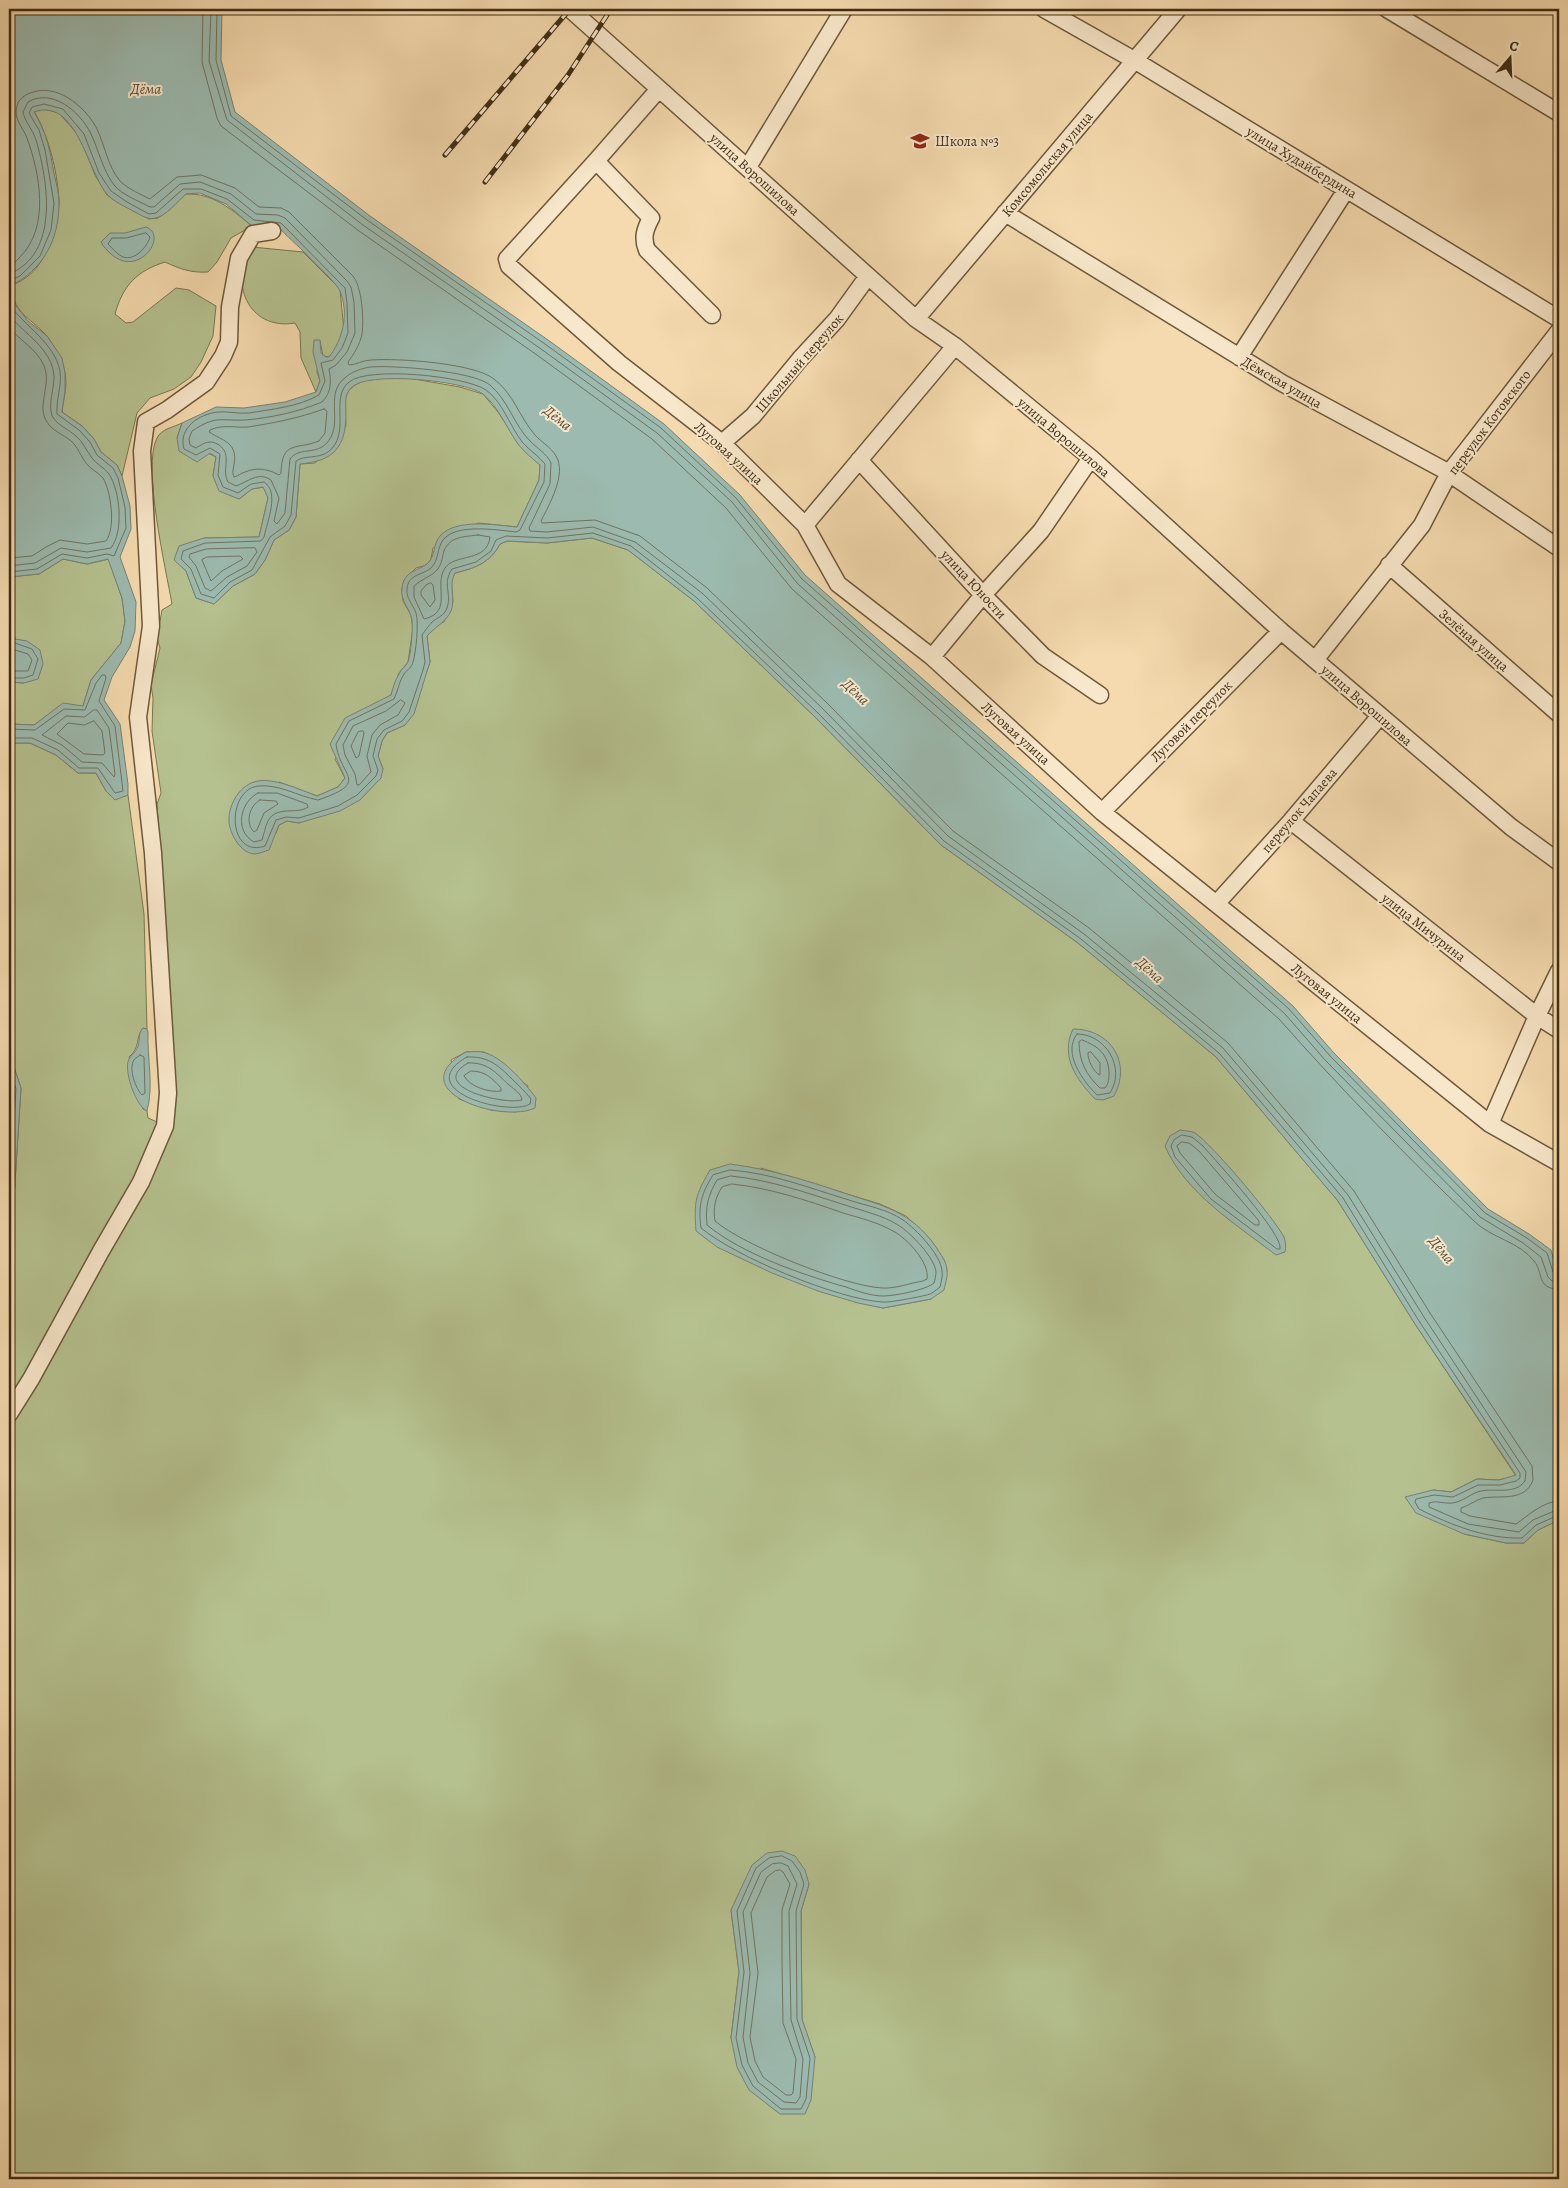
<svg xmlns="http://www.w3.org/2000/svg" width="1568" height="2188" viewBox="0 0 1568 2188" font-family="Alegreya,serif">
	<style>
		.green { fill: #b5c18f; stroke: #7a7751; fill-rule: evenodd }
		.water { fill: #9cbaaf; stroke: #778271 }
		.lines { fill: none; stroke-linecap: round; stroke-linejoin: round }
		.shore { stroke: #6e7461; stroke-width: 1 }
		.minor-casing { stroke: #6d583a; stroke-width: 19 }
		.minor { stroke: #f8e7ca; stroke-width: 16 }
		.rail-casing { stroke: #402d13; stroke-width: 5 }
		.rail { stroke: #f8e7ca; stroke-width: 3; stroke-dasharray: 9; stroke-linecap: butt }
		.labels { text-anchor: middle; stroke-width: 4; stroke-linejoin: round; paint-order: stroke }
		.poi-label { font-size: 14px; fill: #402d13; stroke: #f8e7ca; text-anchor: start }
		.street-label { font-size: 14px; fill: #402d13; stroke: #f8e7ca }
		.water-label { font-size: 15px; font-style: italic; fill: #57503a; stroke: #f8e7ca }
	</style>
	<rect width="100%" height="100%" fill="#f4daae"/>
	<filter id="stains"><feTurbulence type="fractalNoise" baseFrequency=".004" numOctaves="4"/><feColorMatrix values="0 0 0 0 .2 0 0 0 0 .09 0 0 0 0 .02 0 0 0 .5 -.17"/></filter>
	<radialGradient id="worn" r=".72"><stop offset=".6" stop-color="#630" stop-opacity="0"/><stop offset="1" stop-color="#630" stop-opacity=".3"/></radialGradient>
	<path class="green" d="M44 109 59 113 80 137 95 175 107 195 125 206 149 219 158 218 186 194C213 193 231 209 252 226L231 238 217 262 208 272C191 273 180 269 165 262 137 271 123 285 115 314L126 323 133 322 176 288 189 290 216 306 213 336 201 362 191 377 174 389 150 398 137 413 122 476 117 465 101 452 94 439 82 426 62 412C63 399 68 386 65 373 64 366 51 340 46 335 27 315 16 315 10 286 42 273 46 254 54 223 56 216 60 207 59 200 57 170 49 137 34 111Z
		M252 247 303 252 340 289 344 331 338 346 329 357 323 356 320 341 317 372 320 381 316 392 301 358 300 332 295 323C248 331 228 281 252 247Z
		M370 378H408L460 387 483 394 498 412 520 446 540 465 539 480 517 527 478 523 433 548 431 559 427 565 416 568 404 580 402 589 403 601 411 615 413 628 408 662 399 673 391 695 381 701 335 759 345 778 338 787 317 796 279 782 276 833 279 825 287 821 299 823 383 769 378 756 382 741 387 733 405 725 427 671 430 662 427 636 436 625 444 622 453 602 451 580 455 573C475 568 490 563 500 544L507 541 547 543 592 538 628 550 694 601 814 716 941 845 1078 943 1216 1057 1338 1201 1415 1324 1516 1476 1499 1480 1477 1479 1451 1492 1433 1490 1464 1534 1506 1543H1524L1538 1530 1559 1520V2179H9V1277L21 1088 9 1052V743H30L56 755 78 773H96L106 791 115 799 128 795 144 914 147 1029 143 1028C135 1038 141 1047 129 1057L143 1109 147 1111 148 1118 173 1129 174 1063 157 804 161 793 152 731 153 698 151 685 160 648 157 638 162 610 172 604C166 570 142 466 157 438 161 429 174 427 182 423L177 438 216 457 213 476 239 499 252 489 264 487 268 498 259 537 204 538 175 560 186 571 196 598 214 604 233 586 255 574 265 560 274 540 289 530 296 517 300 464 315 463 346 426C345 396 340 390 370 378ZM466 1052H484L528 1086 516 1112 491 1110 459 1099 451 1060ZM761 1168 880 1204 906 1216 930 1239 944 1260 947 1271 931 1299 883 1308 818 1291ZM809 1884 801 1911 802 2020 815 2057 731 2038 739 1972 731 1910Z
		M63 559 87 564 109 559 122 598 125 621 121 643 91 680 83 706 44 718 34 725 9 724V682L24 683 14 634 12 627 9 626V577L39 574Z"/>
	<path class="water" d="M9 9H222L221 60 235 112 370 216 548 340 664 424 740 495 805 575 1293 1006 1334 1053 1488 1209 1529 1234 1551 1250 1559 1279V1520L1538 1530 1524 1543H1506L1464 1534 1416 1513 1405 1497 1433 1490 1451 1492 1477 1479 1499 1480 1516 1475 1415 1324 1338 1201 1216 1057 1078 943 941 845 814 716 694 601 628 550 592 538 547 543 507 541 500 544C490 563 475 568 455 573 448 585 456 598 451 611 447 621 434 628 427 636L430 662 427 671 414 714 405 725 387 733 382 741 378 756 383 769 381 778 360 800 340 811 299 823 287 821 279 825 269 850C265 851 259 854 254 854 240 853 228 831 229 819 229 804 240 786 254 782 272 776 300 790 317 796L338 787 345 778 330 744 345 718 391 695C393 688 395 680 399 674 401 669 406 666 408 662 411 654 413 628 412 620 410 608 400 601 402 588 404 570 419 571 428 563 435 557 433 544 440 536 456 518 495 525 517 527L539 480 540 465C533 459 524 452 518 444 507 429 499 407 483 394 466 381 366 370 351 388 344 395 346 403 346 413 346 447 334 461 300 464L296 517 289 530 274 540 265 560 255 574 233 586 214 604 196 598 186 571 174 560 179 546 204 538 259 537 268 498 263 487 252 489 239 499 219 491 213 476 216 457 210 453 197 462 179 451 177 438 182 423 216 407 244 408 285 402 316 392 320 381 313 352 314 340H320L321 353 326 357H329C343 339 349 314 340 291 336 281 288 237 278 227L252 226 226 204 200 193 186 194C178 201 166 216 156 218 148 220 142 216 135 212 126 207 112 201 106 193 87 169 76 97 34 112 46 131 50 150 54 173 56 182 59 193 59 203 59 240 43 270 10 286L13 302 28 321 47 336 62 358 65 373V391L62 412 82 426 94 439 101 452 117 465 122 476 130 506 131 529 120 557 136 602 135 631 130 647 112 677 104 700 120 724 128 784V795L115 800 106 791 96 773H78L56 755 30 743H9V724L34 725 63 703 83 706 91 680 121 643 125 621 122 598 108 559 87 564 63 559 39 574 9 577Z
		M146 227C169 235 139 279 111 254 107 250 103 247 101 242L110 233H125Z
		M9 626 12 627 15 639 27 641 40 650 43 664 38 679 24 683 9 682Z
		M143 1028 147 1029 148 1032C147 1058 154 1086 147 1111 136 1106 125 1074 128 1062 129 1056 136 1053 138 1046 140 1040 138 1033 143 1028Z
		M1073 1029C1111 1029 1132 1063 1114 1096L1103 1100 1095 1099C1076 1079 1060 1056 1073 1029Z
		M9 1052 21 1088 9 1277Z
		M466 1052C471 1052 477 1051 482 1052 501 1055 525 1083 536 1098L535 1108C501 1124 399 1090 466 1052Z
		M1180 1130C1185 1131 1191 1131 1195 1133 1212 1144 1274 1218 1284 1237 1286 1243 1286 1247 1285 1252L1276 1255C1237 1225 1185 1193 1165 1146L1170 1136Z
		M730 1164C769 1169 806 1180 844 1193 883 1206 911 1211 936 1247 941 1255 947 1262 947 1271 948 1277 945 1284 944 1290L931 1299 883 1308 858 1303 818 1291 772 1273 717 1247 696 1231C694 1201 695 1196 710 1170Z
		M782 1851 795 1856 805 1870 809 1884 801 1911 802 2019 815 2057 811 2100 805 2114H780L749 2090 737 2067 731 2038 739 1972 731 1910 752 1865 767 1853Z"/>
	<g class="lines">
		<path class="shore" d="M203 9 202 62 217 118 221 126 359 231 537 355 652 439 726 508 792 589 1279 1019C1341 1089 1407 1157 1474 1221 1491 1238 1520 1242 1534 1261 1544 1273 1536 1289 1559 1289
			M211 9 209 61 227 120 363 225 541 349 657 433 732 502 798 584 1285 1014 1326 1061 1480 1217 1523 1243 1541 1257 1548 1277 1552 1281 1559 1282
			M217 9 216 60 231 116 367 220 545 344 661 428 736 498 802 579 1289 1009 1331 1057 1485 1213 1527 1238 1547 1253 1553 1272 1559 1275
			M146 233 150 237C147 247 135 261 123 257 118 255 112 248 108 244L112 238H126Z
			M9 266C14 264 17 260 20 257 50 227 40 174 27 138 23 127 13 119 17 106 19 97 28 93 37 91 61 86 87 109 97 129 105 146 108 167 120 181 128 189 140 194 150 199L177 177 201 175 235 188 259 207 281 208 289 212 353 276C362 287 364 319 362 334 360 344 354 354 348 362L349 365C356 365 363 360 371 360 397 358 474 363 494 379 513 393 520 418 535 435 541 442 551 447 556 456 567 474 549 505 541 521L542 523 595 520 640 536 707 588 827 703 953 831 1089 928 1228 1043 1354 1191 1430 1313 1532 1466 1533 1480C1525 1502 1501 1495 1483 1498 1476 1500 1468 1506 1461 1508V1512L1470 1516 1516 1524C1529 1515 1542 1502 1559 1501
			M9 274C60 254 48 181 36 140 33 130 25 122 23 112L28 102C52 88 79 111 90 132 99 150 102 169 114 185 122 195 139 201 150 207H154L180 184 200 182 231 194 256 214 278 215 285 218 347 281 351 287 354 302 355 333 347 352 336 365 329 369C331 381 332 392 322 402 298 412 270 418 245 420 218 421 217 415 192 431L189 439 190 445 196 448C204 443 210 439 219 445 233 455 221 469 228 482L236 486C248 482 258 471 271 480L279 498 274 521 277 524 285 513 290 459C300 445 320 458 331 437 341 418 325 392 346 377 351 372 363 368 370 367 393 365 473 371 490 385 508 400 514 425 530 441 537 448 547 454 551 463L550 484 529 528 530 531 547 532 593 527 635 542 702 593 822 708 948 836 1084 934 1223 1048 1348 1195 1424 1317 1526 1472 1525 1481C1515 1495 1495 1488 1481 1491 1471 1493 1463 1502 1452 1503 1444 1504 1437 1500 1429 1503V1507L1468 1524 1519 1532 1533 1520 1559 1509
			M9 281 20 276 40 256 51 230 54 203 45 150 39 130 29 113 32 107 44 104 63 109 84 134 99 173 111 191 127 202 149 214 156 213 183 189H201L227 199 254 220 281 223 345 288 347 303 348 333 342 348 333 360 321 363 325 381 319 395C298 407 272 409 249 413 238 414 228 411 218 412 199 414 178 428 184 449L196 455 210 448 220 454 218 475 223 487 238 493 251 484 264 482C280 492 267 522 264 537L261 541 205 543 183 551 181 559 191 569 201 594 214 598 230 582 252 570 270 537 285 526 291 515 296 461C304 455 318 459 328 452 352 434 329 398 349 382 368 366 466 376 486 390 503 402 510 427 523 443 529 450 539 456 545 464L544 482 520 530 516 532C497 530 456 523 443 540 437 548 439 560 431 568 423 575 408 574 407 589 406 599 413 604 416 613 419 623 416 652 413 662 412 667 407 670 404 674 399 681 398 691 394 699L349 721 336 744C340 777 371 782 318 800 297 796 280 784 258 786 226 790 227 859 265 846L276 820 286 817 299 818 338 806 357 795 376 776 378 770 373 756 377 739 384 730 402 721 409 712 423 670 425 662 422 635C425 631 429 625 432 622 438 617 444 616 447 608 452 593 442 584 452 569L476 562 491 551 496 540 506 536 547 538 593 533 631 546 697 598 818 713 944 841 1081 939 1219 1053 1343 1198 1419 1321 1520 1473V1478L1516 1481 1500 1485H1478L1453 1497 1434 1495 1416 1499 1415 1502 1419 1509C1451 1525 1486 1539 1522 1538L1536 1525 1559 1515
			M9 304C25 327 54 342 60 371 62 386 56 399 57 414L79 430 90 442 97 455 113 468 118 478 125 507 126 528 114 556 107 554 87 558 62 554 37 569 9 572
			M9 315C24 334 53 349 54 377 54 390 48 403 52 416 57 425 68 429 76 436 83 442 86 450 92 458 96 464 104 467 109 474 120 491 124 531 111 548L87 552 61 548 35 563 9 566
			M9 327C20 341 37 349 44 366 52 384 36 406 47 422 52 431 63 434 71 441 78 447 80 455 86 463 90 469 98 472 103 478 111 491 116 528 106 541L87 544 60 540 46 547 32 556 9 558
			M324 409 327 411 325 433 319 441C296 450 282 440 281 473L279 475C268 469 257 467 245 472 241 473 239 476 234 477 232 472 233 470 234 465 238 442 223 441 209 432L210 430C223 424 234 428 248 427 274 423 299 418 324 409Z
			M478 535 490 537C487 563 455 553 445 568 433 586 454 612 424 619L414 597V586C421 579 431 577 437 570 442 564 442 558 444 551 450 536 464 537 478 535Z
			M255 548 257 552 247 566 227 577 211 591 205 588 196 566 189 557 190 554 206 549Z
			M207 557 240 556 243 559 222 571 211 581 202 560Z
			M431 583 433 585 435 600 430 607 421 595V591L426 585Z
			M9 634 12 642 32 649 38 659 33 675 24 678H9
			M9 648 28 654 32 660 28 671H9
			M401 700 405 703 398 715 380 725 372 735 367 756 371 772 359 785H357L355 774 345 755 343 745 353 726 386 711Z
			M94 710H97L109 728 115 774 114 777 102 763 82 762 62 745 42 735 66 716 84 717Z
			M94 721 102 731 105 753 103 755 84 754 57 734 68 723 84 725Z
			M9 729 35 730 64 709 85 710 96 683 102 675H105L106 678 99 701 115 726 123 791 115 793 98 768H79L58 750 32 738H9
			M363 731 364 733 359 756 356 758 351 746 358 732Z
			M258 793H277L307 804 308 807C297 815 276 805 268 821 265 827 264 834 262 840L254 842C234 831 240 802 258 793Z
			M260 800 276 801 278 804 264 813 257 830 254 832C245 823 249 806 260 800Z
			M1077 1034C1106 1034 1126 1068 1110 1093L1097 1095C1083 1081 1062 1053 1077 1034Z
			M1082 1040C1098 1046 1108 1054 1109 1072 1109 1078 1109 1083 1105 1088H1100C1086 1075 1079 1061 1079 1042Z
			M1091 1052 1100 1063V1075C1094 1073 1087 1059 1088 1053Z
			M140 1055 144 1057 145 1093 142 1095C136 1089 128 1069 134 1060 135 1058 138 1057 140 1055Z
			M467 1057C488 1056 498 1065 512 1079 519 1086 525 1091 531 1099L530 1104C509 1117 409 1090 467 1057Z
			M468 1063C488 1062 496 1073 509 1085 515 1090 521 1093 522 1100 504 1105 426 1087 468 1063Z
			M9 1067 16 1089 9 1200
			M471 1071C485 1071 492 1078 501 1088V1091C490 1093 470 1087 464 1076Z
			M1182 1135 1192 1137 1203 1146C1216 1161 1284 1235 1280 1249H1277L1211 1199 1175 1157 1171 1146 1174 1140Z
			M1182 1142 1189 1143 1199 1151 1259 1221V1225H1255L1215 1194 1180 1153 1177 1146Z
			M730 1170C772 1173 809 1188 849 1200 867 1206 887 1209 903 1220 916 1229 941 1255 942 1271 943 1276 941 1282 940 1287 936 1290 932 1294 927 1295 918 1297 889 1303 882 1302 837 1299 736 1257 701 1228 698 1206 701 1194 713 1175Z
			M731 1176C771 1180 807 1193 845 1205 863 1211 882 1215 898 1225 910 1232 935 1258 936 1272 936 1275 935 1280 934 1283 926 1290 894 1296 883 1296 871 1296 857 1291 846 1287 803 1275 742 1254 707 1225 705 1208 708 1195 717 1180Z
			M732 1184C770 1188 806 1200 843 1213 860 1218 877 1222 893 1231 907 1238 930 1263 927 1279L923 1281C910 1283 895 1289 882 1288 844 1286 743 1245 715 1221 713 1208 715 1198 722 1187Z
			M782 1856 792 1861 800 1872 804 1884 796 1911 797 2019 810 2058 806 2099 801 2109H781L753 2086 742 2065 736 2038 744 1972 737 1911 756 1868 769 1858Z
			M781 1863 788 1866 797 1884 789 1911 791 2020 803 2059 800 2097 796 2103 784 2102 758 2082 748 2063 743 2037 750 1973 743 1912 761 1872 772 1864Z
			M780 1870 783 1872 790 1884 782 1910V1961L783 2023 796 2059 793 2093 791 2095H786L763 2077 755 2061 750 2037 758 1973 751 1913 767 1877 775 1871Z"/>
		<g class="minor-casing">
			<path id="minor" d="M570 9 916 319 955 346 1091 458 1281 631 1511 827 1559 862
				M1044 9 1134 60 1559 319
				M1387 9 1559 113
				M659 89 596 161 507 259 509 266 619 363 722 443 805 525 838 584 932 657 1102 812 1490 1124 1559 1163
				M596 161 651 218C645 229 642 238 647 250L712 315
				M748 167 844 9
				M1005 213 1282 383 1444 470 1559 548
				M916 319 1178 9
				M1239 357 1346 190
				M722 443 753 416 800 359 837 319 868 276
				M859 460 983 595 1043 656 1100 695
				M805 525 955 346
				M1389 565 1559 714
				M932 657 983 595 1041 531 1091 458
				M1315 660 1422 525 1449 473 1559 331
				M1102 812 1281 631
				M1291 821 1537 1016 1559 1030
				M1217 903 1291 821 1380 716
				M1490 1124 1537 1016 1559 971
				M9 1414 31 1379 101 1251 141 1182 165 1126 168 1093 153 853 138 717 151 626 142 451 146 422 167 410 206 382 223 356 229 342 230 307 239 258 253 234 272 231"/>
		</g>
		<use href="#minor" class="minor"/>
		<g class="rail-casing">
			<path id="rail" d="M445 155 570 9
				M485 182 568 75 611 9"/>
		</g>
		<use href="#rail" class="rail"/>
	</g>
	<defs>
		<g id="school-bare" transform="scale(1.5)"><path d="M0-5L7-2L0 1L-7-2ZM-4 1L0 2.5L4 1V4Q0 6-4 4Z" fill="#8f2418" stroke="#f8e7ca" stroke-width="2.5" paint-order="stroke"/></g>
	</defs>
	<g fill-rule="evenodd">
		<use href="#school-bare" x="920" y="141"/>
	</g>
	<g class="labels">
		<g class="poi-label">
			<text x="935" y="146">Школа №3</text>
		</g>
		<g class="street-label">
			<text transform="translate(1302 162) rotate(31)" y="5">улица Худайбердина</text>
			<text transform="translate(1047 164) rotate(-50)" y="5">Комсомольская улица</text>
			<text transform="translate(755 174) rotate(42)" y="5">улица Ворошилова</text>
			<text transform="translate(799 363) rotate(-49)" y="5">Школьный переулок</text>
			<text transform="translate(1282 382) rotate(30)" y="5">Дёмская улица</text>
			<text transform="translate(1489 422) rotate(-53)" y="5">переулок Котовского</text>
			<text transform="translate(1064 437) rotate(40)" y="5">улица Ворошилова</text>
			<text transform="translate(729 453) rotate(42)" y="5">Луговая улица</text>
			<text transform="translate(974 584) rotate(47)" y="5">улица Юности</text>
			<text transform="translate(1474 640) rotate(41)" y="5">Зелёная улица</text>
			<text transform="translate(1367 705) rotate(41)" y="5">улица Ворошилова</text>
			<text transform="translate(1191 721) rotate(-45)" y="5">Луговой переулок</text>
			<text transform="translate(1016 733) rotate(42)" y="5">Луговая улица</text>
			<text transform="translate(1299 810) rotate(-49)" y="5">переулок Чапаева</text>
			<text transform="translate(1424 927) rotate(38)" y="5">улица Мичурина</text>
			<text transform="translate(1327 993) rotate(39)" y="5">Луговая улица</text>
		</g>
		<g class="water-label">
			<text x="146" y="94">Дёма</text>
			<text transform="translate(558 418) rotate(39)" y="5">Дёма</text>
			<text transform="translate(856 692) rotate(44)" y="5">Дёма</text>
			<text transform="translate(1150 970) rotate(43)" y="5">Дёма</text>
			<text transform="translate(1442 1250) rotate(51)" y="5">Дёма</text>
		</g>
	</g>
	<rect width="1568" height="2188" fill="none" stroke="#f4daae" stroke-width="30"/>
	<rect x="10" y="10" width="1548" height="2168" fill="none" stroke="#402d13" stroke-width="2.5"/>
	<rect x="15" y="15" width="1538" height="2158" fill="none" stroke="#402d13"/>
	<g transform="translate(1510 58) rotate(19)" stroke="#f8e7ca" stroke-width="4" paint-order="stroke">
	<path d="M0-4L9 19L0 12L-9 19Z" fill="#402d13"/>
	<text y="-8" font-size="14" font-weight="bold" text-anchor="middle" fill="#402d13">С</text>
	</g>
	<rect width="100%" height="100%" filter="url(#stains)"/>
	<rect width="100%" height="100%" fill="url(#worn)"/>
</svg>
